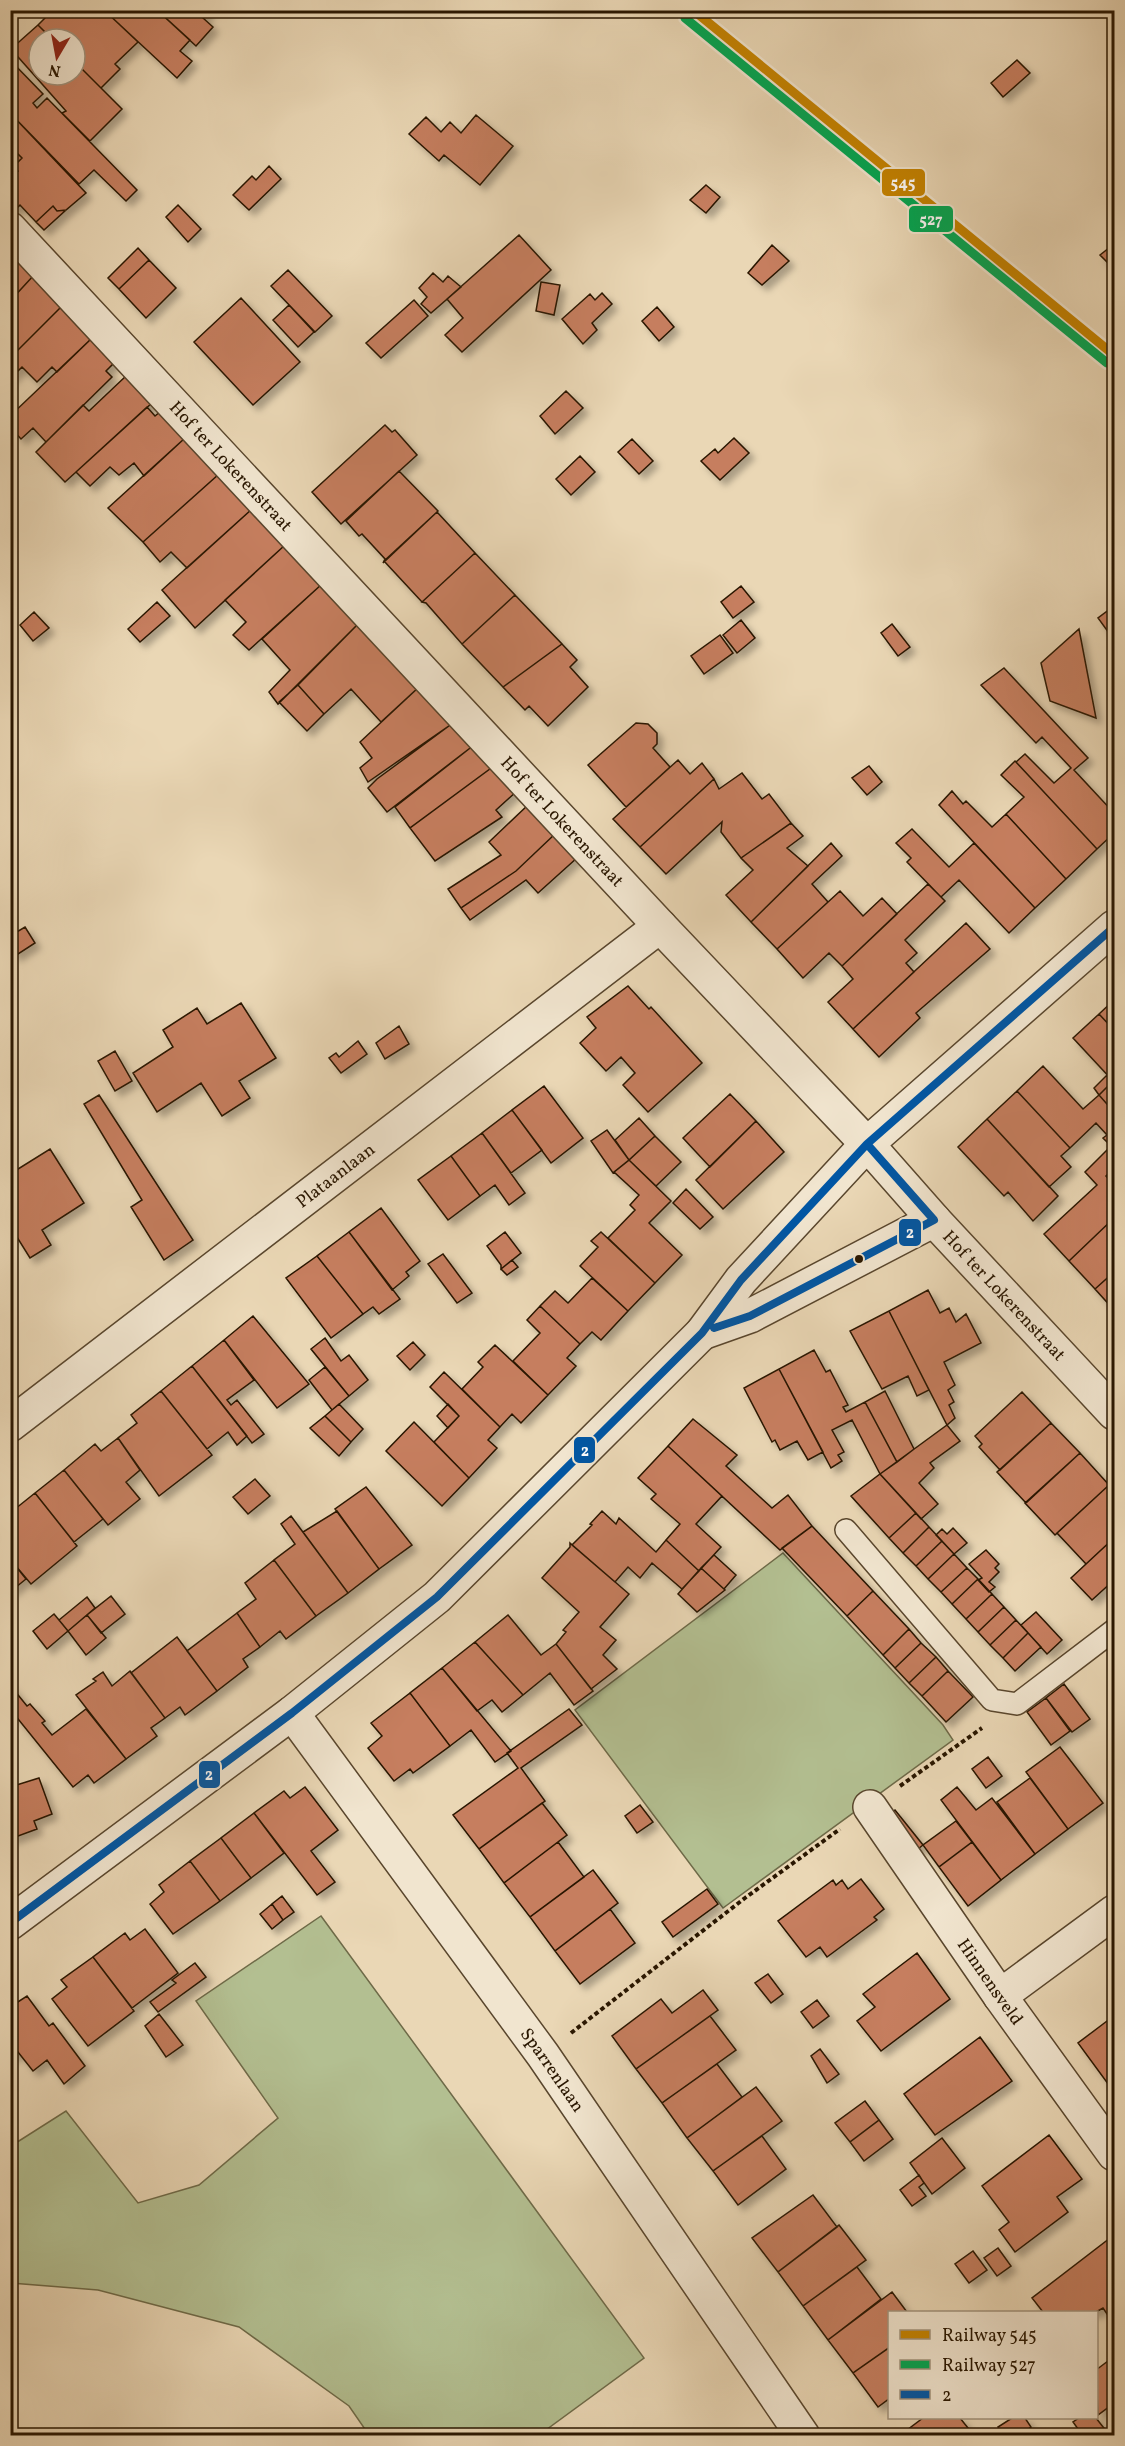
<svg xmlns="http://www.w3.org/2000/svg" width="1125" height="2446" viewBox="0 0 1125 2446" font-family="Vollkorn,serif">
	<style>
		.green { fill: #b3bf91; stroke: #6e6a48; stroke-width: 1.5 }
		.building { fill: #c67e5f; stroke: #291600; stroke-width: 1.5; filter: url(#shadow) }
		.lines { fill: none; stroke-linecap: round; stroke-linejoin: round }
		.service-casing { stroke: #59462d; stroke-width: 24 }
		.minor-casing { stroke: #59462d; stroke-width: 36 }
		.path { stroke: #291600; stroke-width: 4; stroke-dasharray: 4.5 3; stroke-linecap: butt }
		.service { stroke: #f1e5cf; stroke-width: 21 }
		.minor { stroke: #f1e5cf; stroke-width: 33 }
		.bus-1-casing { stroke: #f1e5cf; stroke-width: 12 }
		.bus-1 { stroke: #0056a4; stroke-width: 8 }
		.rail-1-casing { stroke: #f1e5cf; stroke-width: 14 }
		.rail-2-casing { stroke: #f1e5cf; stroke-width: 14 }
		.rail-1 { stroke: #c48200; stroke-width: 9 }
		.rail-2 { stroke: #00a651; stroke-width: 9 }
		.bus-dot { fill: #291600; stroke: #f1e5cf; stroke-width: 2 }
		.labels { text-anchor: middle; stroke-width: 4.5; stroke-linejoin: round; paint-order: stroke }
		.street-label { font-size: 18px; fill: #291600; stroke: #f1e5cf }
		.line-badge { stroke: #f1e5cf; stroke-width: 2 }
		.badge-label { font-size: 16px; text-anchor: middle; font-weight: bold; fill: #fff }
	</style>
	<defs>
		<filter id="shadow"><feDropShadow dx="5.5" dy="5.5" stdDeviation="3" flood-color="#0004"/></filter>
	</defs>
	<rect width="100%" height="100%" fill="#ead7b5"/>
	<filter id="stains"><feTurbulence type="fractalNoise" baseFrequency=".00333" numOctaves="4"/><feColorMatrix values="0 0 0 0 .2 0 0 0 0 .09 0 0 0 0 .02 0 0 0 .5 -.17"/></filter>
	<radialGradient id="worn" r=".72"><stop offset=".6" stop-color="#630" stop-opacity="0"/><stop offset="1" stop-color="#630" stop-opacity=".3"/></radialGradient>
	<path class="green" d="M783 1553 943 1725 953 1740 723 1908 575 1710Z
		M321 1916 644 2358 539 2435H369L349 2406 239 2327 98 2290 11 2283V2146L66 2111 138 2203 199 2185 278 2118 196 2001Z"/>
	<path class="building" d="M53 10H104L138 42 115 64 120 69 101 88 75 62V39H52L38 25Z
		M104 10H157L190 40 180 51 192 61 177 78Z
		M157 10H210L203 18 213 27 196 46Z
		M38 25 52 39H39V75H75V62L122 109 90 141 62 113 66 111 11 49Z
		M10 60 43 94 33 103 37 108 47 98 137 190 126 201 94 170 79 184 10 113Z
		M1017 60 1030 73 1003 97 991 83Z
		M10 113 86 193 66 210 57 211 53 206 36 222 20 205 14 211 10 207V177L18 171 14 166 22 158 10 146Z
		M476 115 513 146 480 185 444 155 439 161 409 134 426 117 441 132 450 122 461 133Z
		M10 146 22 158 14 166 10 163Z
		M269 166 281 179 249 210 233 195 252 176 256 180Z
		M706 185 720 197 706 213 690 200Z
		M178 205 201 229 188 242 166 217Z
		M53 206 57 211 66 210 44 230 36 222Z
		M519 235 551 270 462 352 445 335 463 318 447 299Z
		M1114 244V269L1100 255Z
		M772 245 789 261 762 285 748 273Z
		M138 248 149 260 119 289 108 278Z
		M10 250 34 275 10 301Z
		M149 260 176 288 146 318 119 289Z
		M288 270 332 316 315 332 271 286Z
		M433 273 443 282 448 276 461 287 431 313 421 304 427 297 419 288Z
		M34 275 62 306 10 358V301Z
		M541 282 560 285 554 315 536 311Z
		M602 293 612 304 592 323 597 330 583 344 562 319 590 294 595 300Z
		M241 298 300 362 253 405 194 342Z
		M414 300 428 316 381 358 366 343Z
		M289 305 314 332 298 347 273 320Z
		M62 306 92 338 57 372 52 367 37 382 22 367 10 379V358Z
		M657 307 674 327 659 341 642 321Z
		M92 338 115 362 106 371 112 377 46 442 33 428 21 439 10 427V416Z
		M127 375 153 402 65 482 36 452 83 405 89 411Z
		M566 391 583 408 555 434 540 416Z
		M147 407 155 416 161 411 185 438 144 476 134 463 119 475 110 467 90 486 76 472Z
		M385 425 392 432 395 430 417 455 341 524 312 492Z
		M185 438 219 474 143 542 108 508Z
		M734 438 749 453 720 480 701 461 715 449 718 453Z
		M632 439 653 461 639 474 618 452Z
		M580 456 595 472 571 495 556 479Z
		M399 471 438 511 383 563 385 559 362 534 359 536 346 521Z
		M219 474 252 509 187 568 171 552 160 562 143 542Z
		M252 509 285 545 195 628 162 590Z
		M437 512 475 553 422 602 384 561Z
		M285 545 322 584 249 650 233 635 246 622 225 600Z
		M475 553 515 595 462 644 426 603 422 602Z
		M322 584 359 623 278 704 269 692 290 670 262 639Z
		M741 586 754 602 733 618 721 602Z
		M515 595 562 644 503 687 462 644Z
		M157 602 170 616 140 642 128 629Z
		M1114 606V640L1098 618Z
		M34 612 49 628 33 641 20 625Z
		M741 620 755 638 737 653 723 635Z
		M359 623 420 686 381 722 351 689 324 714 298 685Z
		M892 624 910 647 898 656 881 633Z
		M1079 629 1096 718 1050 701 1041 663Z
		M720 635 733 653 704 674 691 656Z
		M562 644 577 660 570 667 588 687 548 726 529 706 525 710 503 687Z
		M1004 668 1088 758 1074 770 1114 813V833L1097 849 1016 762 1025 754 1054 783 1071 768 1042 737 1036 743 981 685Z
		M298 685 324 714 307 731 279 702Z
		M419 687 453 723 368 782 360 768 372 758 360 742Z
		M453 723 474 745 387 812 368 788 377 779Z
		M636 723 648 724 657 733V744L653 748 670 767 626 807 588 765Z
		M474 745 494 766 410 828 395 807Z
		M678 760 690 774 702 763 714 779 640 847 613 819Z
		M1015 761 1097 849 1066 879 1006 814 1024 797 1001 775Z
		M494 766 517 791 496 810 502 817 435 861 410 828Z
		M869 766 882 782 867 795 852 778Z
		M742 773 762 799 769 794 791 823 741 858 721 832 722 822 666 874 640 847 714 779 719 789Z
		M952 791 963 804 966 801 992 827 1006 814 1066 879 1035 908 939 805Z
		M529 804 556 833 516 871 461 908 448 889 501 855 489 842Z
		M791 823 803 836 787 848 808 866 751 922 726 895 753 870 741 858Z
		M912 829 949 867 974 843 1035 908 1009 933 959 880 941 897 907 862 911 858 896 843Z
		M556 833 578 857 538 893 526 880 470 920 461 908 516 871Z
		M831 843 842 856 812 884 828 902 777 949 751 922Z
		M928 884 945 901 905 940 917 953 906 963 914 972 853 1029 828 1002 853 979 842 966Z
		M840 891 863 916 882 898 897 914 842 966 829 953 803 978 777 949Z
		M966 923 990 949 916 1013 920 1018 879 1057 853 1029Z
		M25 927 35 943 15 956 10 948V936Z
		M628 986 649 1009 651 1007 702 1063 648 1112 623 1085 635 1073 621 1057 606 1071 580 1043 596 1028 587 1017Z
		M1114 1000V1030L1099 1014Z
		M241 1003 276 1058 239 1081 250 1098 222 1116 201 1083 157 1112 133 1073 173 1047 163 1030 197 1008 207 1024Z
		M1099 1014 1114 1030V1112L1099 1095 1113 1081 1073 1038Z
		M399 1026 409 1044 385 1059 376 1043Z
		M358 1041 367 1054 341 1073 329 1058 336 1053 339 1057Z
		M115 1051 132 1081 115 1091 98 1061Z
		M1043 1066 1083 1109 1099 1095 1114 1112V1143L1111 1146 1103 1138 1107 1135 1096 1123 1070 1148 1017 1091Z
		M1107 1075 1113 1081 1099 1095 1094 1088Z
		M544 1086 583 1138 551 1163 512 1110Z
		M1017 1091 1070 1148 1061 1156 1071 1167 1049 1187 987 1119Z
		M730 1094 756 1121 710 1167 683 1138Z
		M99 1095 193 1240 164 1260 131 1207 142 1200 84 1104Z
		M512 1110 542 1150 511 1173 482 1133Z
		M639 1118 655 1136 629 1160 615 1140Z
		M987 1119 1058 1196 1033 1221 1008 1192 1004 1196 958 1147Z
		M756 1121 784 1152 723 1209 696 1180Z
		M607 1130 629 1160 613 1173 591 1141Z
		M482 1133 525 1193 509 1205 495 1185 480 1196 451 1156Z
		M655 1136 681 1162 656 1186 629 1160Z
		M1114 1143V1168L1106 1176 1114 1185V1218L1069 1261 1044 1234 1097 1185 1085 1172Z
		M50 1149 84 1203 42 1230 51 1245 30 1258 10 1226V1174Z
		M451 1156 480 1196 448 1220 418 1180Z
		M629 1160 671 1201 649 1223 682 1255 655 1283 608 1238 635 1210 630 1205 639 1195 614 1172Z
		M686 1189 713 1217 700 1229 673 1203Z
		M381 1208 420 1261 406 1272 409 1276 392 1290 349 1232Z
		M1114 1218V1272L1095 1289 1069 1261Z
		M349 1232 400 1299 379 1314 373 1307 363 1314 317 1256Z
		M505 1232 521 1253 501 1269V1265L487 1246Z
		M601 1232 655 1283 628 1311 580 1266 598 1247 591 1241Z
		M443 1254 472 1293 457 1303 428 1264Z
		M317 1256 363 1314 331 1338 286 1278Z
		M512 1260 518 1267 507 1275 501 1269Z
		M1114 1272V1310L1095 1289Z
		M592 1278 628 1311 601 1340 592 1332 580 1344 540 1306 555 1291 568 1303Z
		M928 1290 940 1313 949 1308 956 1322 966 1314 981 1343 944 1362 955 1385 948 1390 954 1402 949 1405 955 1418 947 1425 889 1311Z
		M540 1306 580 1344 567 1358 576 1366 548 1395 513 1361 540 1333 527 1320Z
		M889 1311 929 1390 917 1396 908 1376 882 1389 850 1331Z
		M253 1316 309 1384 277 1408 224 1340Z
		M325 1338 341 1361 349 1355 368 1380 349 1396 311 1349Z
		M224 1340 254 1380 227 1400 231 1405 237 1400 264 1434 252 1443 192 1366Z
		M413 1342 425 1355 410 1370 397 1356Z
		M495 1345 548 1395 521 1423 512 1414 500 1427 462 1389 483 1367 478 1362Z
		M814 1350 826 1372 830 1370 848 1405 843 1407 846 1412 865 1402 897 1462 880 1474 852 1420 832 1430 844 1452 838 1455 842 1461 831 1468 779 1369Z
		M192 1366 247 1436 237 1445 228 1432 207 1449 161 1391Z
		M325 1367 349 1396 332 1410 309 1380Z
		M779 1369 823 1452 808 1460 797 1441 780 1450 775 1440 772 1442 744 1388Z
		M444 1372 500 1427 488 1440 497 1448 469 1478 434 1442 459 1416 430 1387Z
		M161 1391 212 1455 159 1496 118 1438 137 1423 131 1415Z
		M885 1391 914 1449 897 1462 865 1402Z
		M1022 1392 1051 1423 1000 1470 979 1447 982 1444 975 1436Z
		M339 1404 363 1429 351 1442 325 1416Z
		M448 1404 459 1416 448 1428 437 1416Z
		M325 1416 351 1442 339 1456 310 1428Z
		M693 1419 737 1455 726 1466 772 1508 788 1495 812 1526 780 1550 668 1446Z
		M414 1422 469 1478 442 1506 386 1451Z
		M1051 1423 1080 1453 1026 1503 997 1472Z
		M947 1425 960 1441 930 1463 934 1468 919 1483 938 1504 921 1519 880 1474Z
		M118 1438 140 1470 126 1482 140 1499 108 1525 64 1470 95 1444 101 1451Z
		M668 1446 722 1496 696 1524 721 1547 699 1571 666 1540 680 1524 651 1499 656 1494 638 1478Z
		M1080 1453 1109 1485 1055 1535 1025 1503Z
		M64 1470 103 1519 74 1542 35 1493Z
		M880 1474 916 1513 889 1538 851 1496Z
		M255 1479 270 1496 248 1514 233 1497Z
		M1109 1485 1114 1490V1538L1086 1564 1057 1533Z
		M366 1487 412 1545 379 1569 335 1509Z
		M35 1493 77 1546 31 1584 10 1559V1513Z
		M337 1511 379 1569 348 1593 303 1532Z
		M602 1511 616 1524 619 1518 656 1552 666 1540 699 1571 682 1589 652 1563 640 1578 628 1567 615 1582 572 1545 592 1525 590 1524Z
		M916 1513 929 1527 903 1553 889 1538Z
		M291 1516 348 1593 316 1616 274 1560 295 1544 281 1524Z
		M812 1526 873 1591 847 1616 782 1548Z
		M929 1527 942 1541 916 1566 903 1553Z
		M953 1528 967 1543 954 1554 936 1535 942 1529 947 1534Z
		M1114 1538V1580L1092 1600 1071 1578Z
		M942 1541 954 1554 928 1579 916 1566Z
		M570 1543 629 1594 600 1627 616 1640 603 1655 617 1669 591 1689 556 1644 566 1632 563 1630 579 1612 542 1578 570 1547Z
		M986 1550 999 1564 995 1568 999 1572 989 1582 995 1587 989 1592 978 1580 982 1578 969 1564Z
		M954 1554 967 1568 941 1592 928 1579Z
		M714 1555 736 1575 724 1589 701 1568Z
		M10 1559 26 1579 10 1592Z
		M274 1560 316 1616 286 1639 280 1631 260 1647 237 1613 256 1599 245 1583Z
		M701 1568 725 1590 697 1612 678 1594Z
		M967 1568 978 1579 952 1604 941 1592Z
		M978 1579 992 1594 966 1619 952 1604Z
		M873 1591 909 1629 883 1655 847 1616Z
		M992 1594 1004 1607 978 1632 966 1619Z
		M111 1596 125 1614 101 1633 87 1615Z
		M87 1597 95 1608 68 1631 59 1620Z
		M1004 1607 1016 1620 990 1645 978 1632Z
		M1036 1612 1062 1640 1047 1654 1021 1625Z
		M237 1613 260 1647 243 1659 248 1667 217 1691 187 1651Z
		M54 1614 68 1631 47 1649 33 1631Z
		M87 1615 106 1638 86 1655 68 1631Z
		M508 1615 541 1655 556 1644 593 1691 574 1705 550 1673 523 1695 475 1642Z
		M1016 1620 1028 1633 1003 1658 990 1645Z
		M909 1629 921 1643 895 1668 883 1655Z
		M1028 1633 1041 1647 1015 1671 1003 1658Z
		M177 1637 217 1691 185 1715 180 1707 165 1718 131 1673Z
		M475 1642 523 1695 502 1712 492 1700 477 1711 442 1668Z
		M921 1643 936 1657 909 1683 895 1668Z
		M936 1657 948 1671 922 1696 909 1683Z
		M442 1668 511 1751 495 1762 471 1730 450 1746 410 1693Z
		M130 1671 165 1718 151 1728 157 1736 126 1759 76 1695 96 1681 93 1679 103 1672 112 1686Z
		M948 1671 973 1697 946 1722 922 1696Z
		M1064 1684 1090 1719 1072 1732 1046 1698Z
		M10 1685 27 1706 30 1704 45 1721 42 1723 52 1735 86 1709 126 1759 94 1783 88 1775 73 1787 10 1709Z
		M410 1693 450 1746 413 1773 410 1769 394 1781 368 1748 382 1736 371 1723Z
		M1046 1698 1070 1731 1051 1745 1027 1712Z
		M569 1709 582 1725 521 1768 545 1801 479 1849 453 1815 518 1768 507 1753Z
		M1060 1747 1103 1803 1068 1829 1026 1772Z
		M988 1757 1002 1776 986 1788 972 1769Z
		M39 1778 52 1814 34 1821 37 1829 10 1839V1787Z
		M1030 1778 1068 1829 1035 1854 997 1802Z
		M305 1787 338 1830 311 1851 335 1882 317 1895 254 1813 284 1791 290 1798Z
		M957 1787 976 1810 992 1798 1035 1854 1001 1880 941 1800Z
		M542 1803 567 1835 504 1883 479 1849Z
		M640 1805 653 1822 637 1833 625 1816Z
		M895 1810 923 1845 908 1857 881 1820Z
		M254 1813 284 1853 251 1878 221 1838Z
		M956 1821 972 1842 939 1867 923 1845Z
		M221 1838 251 1878 220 1901 190 1861Z
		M558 1842 584 1877 530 1917 504 1883Z
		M972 1842 1001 1880 968 1906 939 1867Z
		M190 1861 220 1901 173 1934 150 1904 164 1892 159 1885Z
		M593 1870 618 1903 555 1951 530 1917Z
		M861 1879 884 1909 874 1917 877 1920 827 1957 820 1947 806 1957 778 1921 833 1880 836 1885 842 1880 848 1889Z
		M707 1889 718 1904 673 1937 662 1922Z
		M282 1896 294 1912 283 1920 272 1904Z
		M272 1904 283 1920 272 1929 260 1914Z
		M610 1909 635 1943 580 1984 555 1951Z
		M145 1929 178 1973 132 2008 93 1957 125 1933 130 1940Z
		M917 1953 950 1999 881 2051 857 2021 875 2007 863 1994Z
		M93 1957 134 2011 88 2046 52 1999 67 1987 61 1980Z
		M195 1963 206 1977 158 2012 150 2002 176 1983 172 1980Z
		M768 1974 783 1994 771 2003 755 1983Z
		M703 1990 718 2010 636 2069 612 2036 661 1999 672 2013Z
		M27 1996 49 2026 53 2023 85 2066 64 2084 47 2060 33 2071 18 2052 10 2058V2007Z
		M817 2000 829 2016 813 2028 801 2012Z
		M159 2014 183 2045 166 2057 145 2026Z
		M710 2016 736 2050 662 2103 636 2069Z
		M1111 2018 1114 2023V2092L1078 2043Z
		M980 2037 1012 2081 935 2135 904 2094Z
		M820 2049 839 2074 827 2083 811 2056Z
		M717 2064 742 2097 687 2138 662 2103Z
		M756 2087 782 2121 713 2171 687 2138Z
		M865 2101 879 2120 850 2142 835 2123Z
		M879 2120 893 2139 864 2161 850 2142Z
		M1049 2135 1082 2179 1057 2197 1068 2212 1015 2252 999 2230 1009 2222 982 2186Z
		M762 2136 786 2169 738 2205 713 2171Z
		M942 2138 965 2168 932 2194 910 2163Z
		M919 2175 924 2183 919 2187 926 2196 912 2206 900 2190Z
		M813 2195 837 2227 778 2272 752 2238Z
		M839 2225 866 2260 803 2306 778 2272Z
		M1114 2235V2324L1103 2308 1096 2312H1043L1032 2298Z
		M998 2248 1011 2266 997 2276 984 2258Z
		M973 2251 987 2270 969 2283 955 2264Z
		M857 2267 881 2299 828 2340 803 2306Z
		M892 2292 907 2312H890V2347L853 2373 828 2340Z
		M890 2347V2398L878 2407 853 2373Z
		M1108 2361 1114 2369V2403L1098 2415 1096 2370Z
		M923 2418H960L972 2433 969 2436H899Z
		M1012 2418H1025L1031 2427 1019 2436H1004L998 2427Z
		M1079 2418H1096L1107 2432 1102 2436H1083L1073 2422Z"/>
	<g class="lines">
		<g class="service-casing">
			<path id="service" d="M846 1530 992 1700 1017 1704 1114 1630"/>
		</g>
		<g class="minor-casing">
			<g id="minor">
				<path id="s1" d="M10 229 660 926 867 1144 934 1220 1114 1413"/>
				<path d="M702 1333 750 1316 934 1220"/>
				<path id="s2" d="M10 1425 660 926"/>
				<path id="s3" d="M292 1713 543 2055 803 2436"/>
				<path id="s4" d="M870 1807 1000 1996 1114 2154"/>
				<path d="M10 1923 292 1713 437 1597 702 1333 741 1280 867 1144 1114 927"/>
				<path d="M1000 1996 1114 1912"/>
			</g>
		</g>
		<path class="path" d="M900 1786 982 1728
			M571 2033 745 1898 840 1829"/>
		<use href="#service" class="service"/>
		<use href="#minor" class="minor"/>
		<g class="bus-1-casing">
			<path id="bus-1" d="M714 1328 750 1316 934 1220 867 1144
				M10 1923 292 1713 437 1597 702 1333 741 1280 867 1144 1114 927"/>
		</g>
		<use href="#bus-1" class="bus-1"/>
		<g class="rail-1-casing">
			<path id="rail-1" d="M693 10 1114 355"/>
		</g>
		<g class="rail-2-casing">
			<path id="rail-2" d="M685 18 1107 363"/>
		</g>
		<use href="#rail-1" class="rail-1"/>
		<use href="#rail-2" class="rail-2"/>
	</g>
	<circle class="bus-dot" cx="859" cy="1259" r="5"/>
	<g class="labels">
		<g class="street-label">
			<text dy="6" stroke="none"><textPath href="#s1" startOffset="324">Hof ter Lokerenstraat</textPath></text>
			<text dy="6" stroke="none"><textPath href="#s1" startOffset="810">Hof ter Lokerenstraat</textPath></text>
			<text dy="6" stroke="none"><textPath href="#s2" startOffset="410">Plataanlaan</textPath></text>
			<text dy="6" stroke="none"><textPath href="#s1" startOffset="1458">Hof ter Lokerenstraat</textPath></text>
			<text dy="6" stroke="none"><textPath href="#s4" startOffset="212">Hinnensveld</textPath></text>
			<text dy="6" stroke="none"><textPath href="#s3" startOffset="442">Sparrenlaan</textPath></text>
		</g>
	</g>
	<g class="line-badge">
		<rect x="881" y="168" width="45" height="29" rx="6" fill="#c48200"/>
		<rect x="908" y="205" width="46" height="28" rx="6" fill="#00a651"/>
		<rect x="898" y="1218" width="24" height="29" rx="6" fill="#0056a4"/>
		<rect x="573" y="1436" width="23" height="28" rx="6" fill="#0056a4"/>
		<rect x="198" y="1760" width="23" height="29" rx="6" fill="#0056a4"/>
	</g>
	<g class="badge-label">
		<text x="903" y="188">545</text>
		<text x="931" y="225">527</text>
		<text x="910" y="1238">2</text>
		<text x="585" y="1456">2</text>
		<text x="209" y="1780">2</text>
	</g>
	<rect width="1125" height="2446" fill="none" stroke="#ead7b5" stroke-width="36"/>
	<rect x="12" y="12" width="1101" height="2422" fill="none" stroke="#291600" stroke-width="3"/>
	<rect x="18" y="18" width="1089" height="2410" fill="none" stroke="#291600" stroke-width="1.5"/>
	<rect x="888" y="2311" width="210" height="108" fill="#f1e5cf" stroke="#a1927c" stroke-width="1.5"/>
	<rect x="900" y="2330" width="30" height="9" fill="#c48200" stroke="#a1927c" stroke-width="1.5"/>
	<text x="942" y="2341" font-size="18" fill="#291600">Railway 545</text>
	<rect x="900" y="2360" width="30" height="9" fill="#00a651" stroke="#a1927c" stroke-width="1.5"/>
	<text x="942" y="2371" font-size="18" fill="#291600">Railway 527</text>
	<rect x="900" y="2390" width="30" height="9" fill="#0056a4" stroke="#a1927c" stroke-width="1.5"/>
	<text x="942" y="2401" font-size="18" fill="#291600">2</text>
	<g transform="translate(57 57) rotate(190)"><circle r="28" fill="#f1e5cf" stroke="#a1927c" stroke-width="1.5"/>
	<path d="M0-4.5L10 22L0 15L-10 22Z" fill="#8f2418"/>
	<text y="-9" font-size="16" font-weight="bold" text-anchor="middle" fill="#291600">N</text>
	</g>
	<rect width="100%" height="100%" filter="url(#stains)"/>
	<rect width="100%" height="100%" fill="url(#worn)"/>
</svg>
